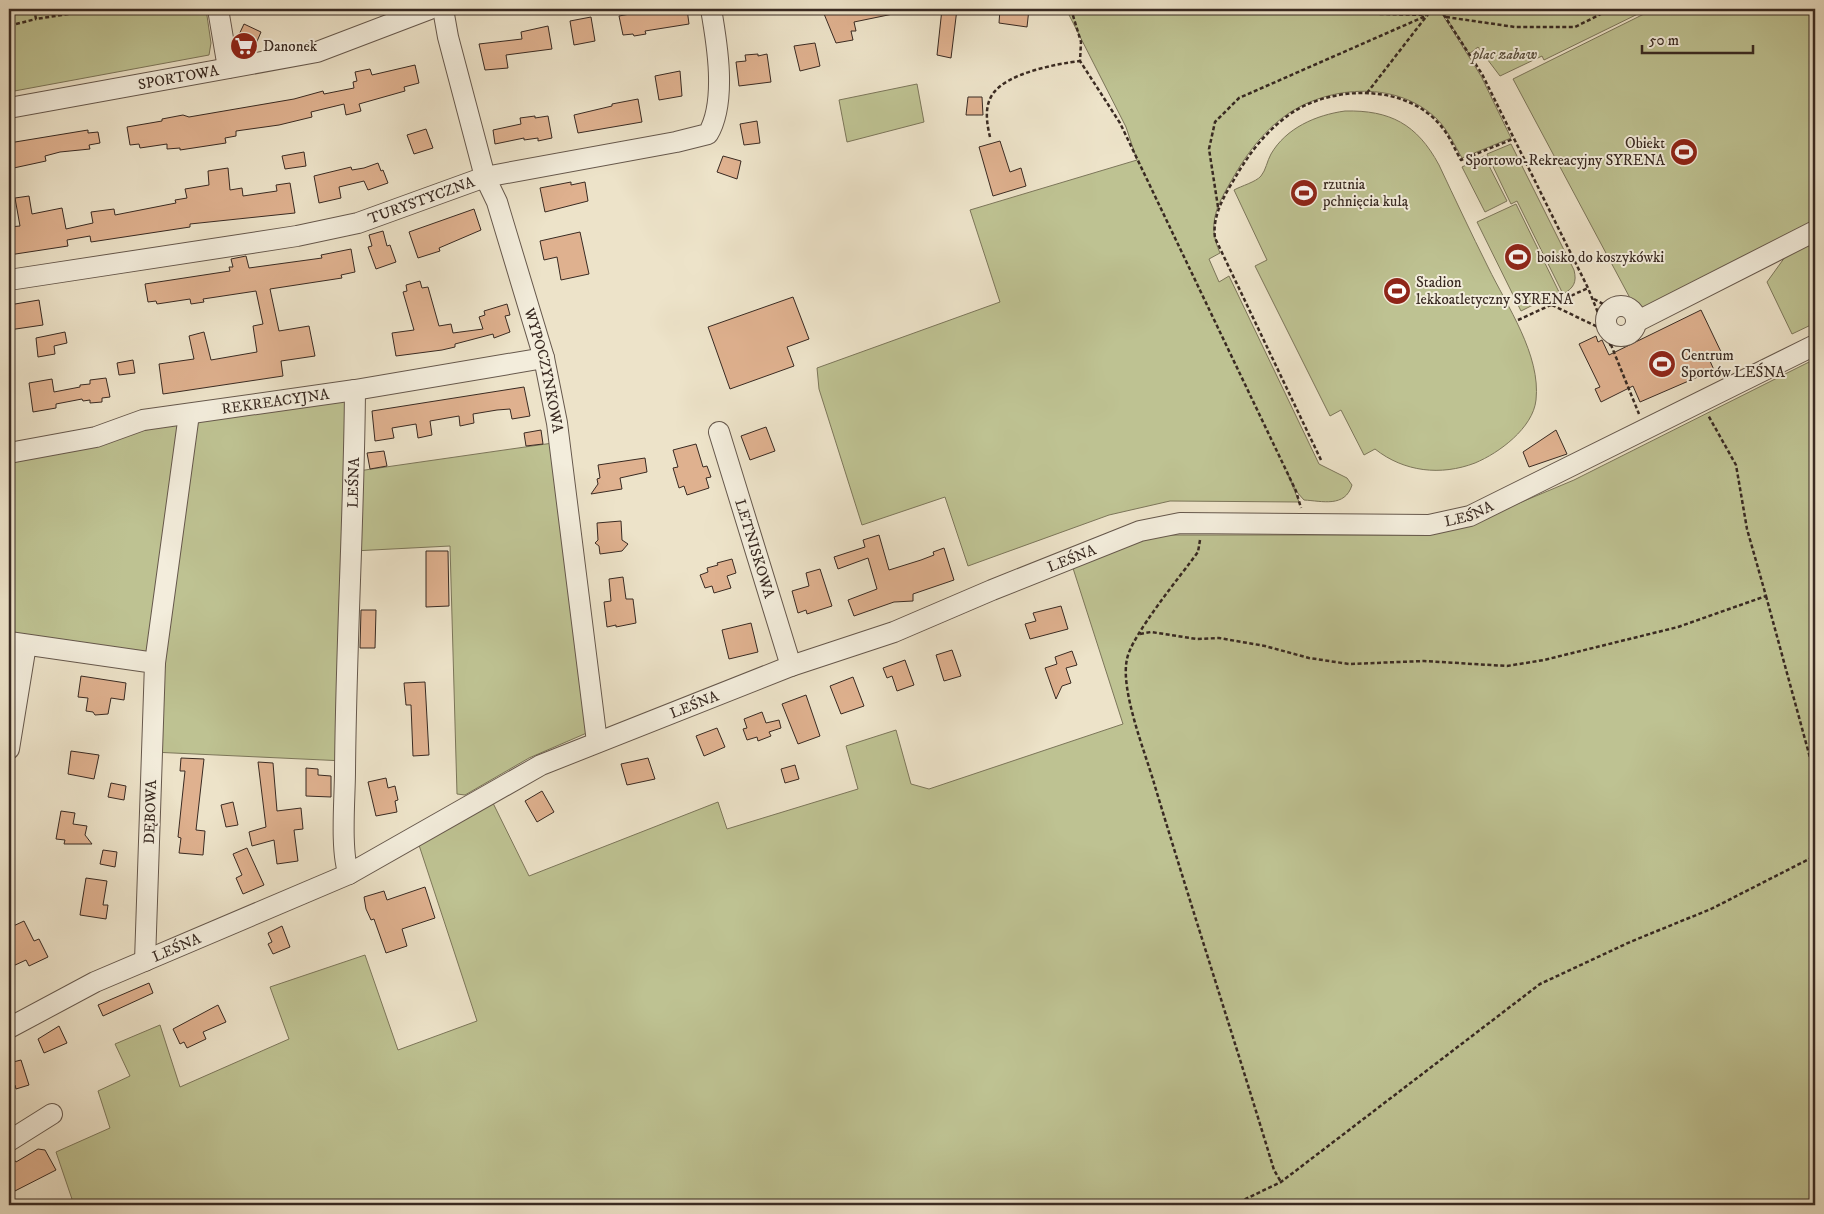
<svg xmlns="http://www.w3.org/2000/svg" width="1824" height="1214" viewBox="0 0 1824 1214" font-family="'IM FELL DW Pica',serif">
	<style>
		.green { fill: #bec292; stroke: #7c765a }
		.building { fill: #dfb18f; stroke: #392a22 }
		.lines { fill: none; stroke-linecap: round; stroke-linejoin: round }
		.minor-casing { stroke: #66584c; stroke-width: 22 }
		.path { stroke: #392a22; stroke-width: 2.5; stroke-dasharray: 4 2.5; stroke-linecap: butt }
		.minor { stroke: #f3eddc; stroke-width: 20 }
		.labels { text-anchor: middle; stroke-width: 4; stroke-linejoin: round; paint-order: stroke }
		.poi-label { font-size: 15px; fill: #392a22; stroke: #f3eddc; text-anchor: start }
		.park-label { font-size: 15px; font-style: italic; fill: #5a503e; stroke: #f3eddc }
		.street-label { font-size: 15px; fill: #392a22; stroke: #f3eddc }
	</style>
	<rect width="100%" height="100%" fill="#ede3c9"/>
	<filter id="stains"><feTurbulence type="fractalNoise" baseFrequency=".004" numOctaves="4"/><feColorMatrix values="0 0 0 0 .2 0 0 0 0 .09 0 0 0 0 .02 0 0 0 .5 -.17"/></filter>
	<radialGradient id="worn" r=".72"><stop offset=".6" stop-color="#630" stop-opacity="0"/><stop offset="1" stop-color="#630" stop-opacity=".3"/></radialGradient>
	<path class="green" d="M9 9H206L211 43 209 55 9 92Z
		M1066 9H1439L1481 76 1511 138 1462 158C1454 144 1448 130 1437 119 1398 81 1332 85 1289 113 1265 129 1248 152 1234 176 1218 204 1206 222 1220 253L1209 259 1219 282 1229 276 1319 464 1347 478 1352 485C1345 508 1322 501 1304 500L1296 491 1287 472 1299 502 1170 501 1109 515 968 566 945 497 862 525 819 389 817 368 1000 302 970 210 1137 160 1126 127Z
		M1441 9H1648L1544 60 1542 56 1500 76 1478 47 1469 54Z
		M1654 9H1815V225L1638 313 1513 79Z
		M917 84 924 122 847 142 839 100Z
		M1345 111C1390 110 1417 124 1439 165 1455 199 1471 233 1488 267 1507 306 1541 355 1536 400 1533 428 1499 453 1475 463 1441 476 1404 472 1375 449L1364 455 1341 410 1330 416 1255 266 1267 260 1234 190C1241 186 1256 182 1261 176 1266 170 1267 161 1271 154 1286 128 1316 115 1345 111Z
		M1511 144 1574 270C1577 282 1574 288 1563 294L1517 201 1511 204 1487 154Z
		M1484 156 1507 201 1485 212 1462 167Z
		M1516 204 1559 292 1521 311 1477 222Z
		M1815 242V323L1792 334 1767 282 1785 257Z
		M1815 359V1205H74L56 1152 110 1128 98 1091 130 1076 115 1044 160 1025 180 1087 289 1039 270 987 365 955 398 1050 477 1021 416 836 489 795 529 876 718 802 727 829 858 789 846 746 896 730 911 784 929 789 1123 724 1071 562 1140 535H1429L1462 527 1574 480Z
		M355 390 345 761 152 752 155 663 9 642V456Z
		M553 443 589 732 529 758 465 795 457 794 450 546 353 551 358 471Z"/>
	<path class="building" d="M637 9H687L689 24 645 31 646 34 634 36 633 34 623 35 619 16 630 14 629 10Z
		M822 9H892L893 14 854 22 856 31H851L853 40 836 43Z
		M942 9H957L951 58 937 55Z
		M1000 9H1029L1027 27 999 23Z
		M591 17 595 41 574 45 570 21Z
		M244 24 261 32 255 46 249 47 236 41Z
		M548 26 552 49 506 55 508 68 485 70 479 44 522 39 521 32Z
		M815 43 820 66 800 71 794 46Z
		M758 54V56L767 54 771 82 739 86 736 62 746 61 745 55Z
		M415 65 419 83 404 87 405 91 359 104 361 111 346 115 344 104 311 112 312 117 279 125 236 131V136L225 138 226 143 180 150V148L167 149V144L140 148 139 144 130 145 127 127 162 121V119L183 115 189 117 294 99 323 91 324 94 354 88 353 82 357 81 355 72 370 69 372 75Z
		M680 71 682 96 659 100 655 76Z
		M968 97H982L983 115H966Z
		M638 99 642 122 578 133 574 115 612 106V104Z
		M535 116V118L548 116 552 138 538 141V138L524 140V138L495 144 493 130 521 124 520 118Z
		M757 121 760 143 744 145 740 124Z
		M426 129 433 148 414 154 407 135Z
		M88 130V133L98 132 100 143 89 145 90 149 60 152 45 156 46 161 9 169V143Z
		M1000 141 1010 172 1021 168 1026 186 993 196 979 147Z
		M304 152 306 166 285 169 282 156Z
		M723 156 741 161 737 179 717 172Z
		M378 163 381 171 383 170 388 183 368 190 364 181 339 187 341 198 319 203 314 176 351 167 352 170 364 168Z
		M228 168 230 190 242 188 243 196 277 191 276 185 290 183 295 213 190 224V227L91 242 90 236 67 240 68 246 9 255V227L20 226 15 198 29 196 32 214 62 208 66 229 93 223 91 212 114 209 115 215 176 203 175 200 187 198 185 189 209 185 208 171Z
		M571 182V185L585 182 588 201 545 212 540 188Z
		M474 209 481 230 439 248 440 251 418 258 409 232Z
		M383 231 387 246 390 245 396 262 376 269 368 247 372 246 369 235Z
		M580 232 589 274 561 280 557 257 544 260 540 241Z
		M351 249 355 272 341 275 342 278 270 289 279 331 309 326 315 356 281 361 283 376 163 394 159 364 194 359 189 336 204 332 211 360 257 352 253 326 263 324 256 291 203 299 204 302 191 304 190 299 157 304 156 301 148 302 145 284 230 271 229 267H233L231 259 246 256 249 268 322 258 321 255Z
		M420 281 422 288 428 287 439 326 451 324 453 333 483 329 479 317 485 315 484 311 507 304 510 315 505 316 510 332 494 338 493 334 455 344V347L442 350 396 356 392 333 414 330 403 292 407 291 406 285Z
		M793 297 809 339 787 347 794 366 730 389 708 327Z
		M39 300 43 325 9 330V305Z
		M1701 310 1723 356 1710 361 1714 370 1640 402 1633 386 1601 402 1595 389 1600 387 1579 344 1596 336 1598 342 1602 340 1609 355Z
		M65 332 67 343 54 346 55 354 38 357 36 338Z
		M133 360 135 373 119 375 117 363Z
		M106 378 110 397 102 398V402L90 403V400L83 401 82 399 56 404V408L33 412 29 383 52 379 54 392 80 387V385L90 384V380Z
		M524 387 530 416 512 419 510 409 497 410 473 414 474 423 460 426 459 416 430 421 432 435 418 438 416 424 392 428 394 438 375 441 372 411Z
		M766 427 775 451 750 460 741 436Z
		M541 430 543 444 526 446 524 433Z
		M1556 430 1567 454 1529 467 1523 452Z
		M696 444 703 467 707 466 711 477 706 478 709 488 687 495 684 486 679 488 673 468 678 467 673 450Z
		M384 451 387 466 370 469 367 453Z
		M645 458 647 472 620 478 622 489 591 494 598 484 597 479 600 478 598 465Z
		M621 521 622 540 628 544 622 551 600 554 599 546 595 543 598 540 597 523Z
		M879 535 889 570 921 560 934 555 933 552 944 548 954 580 913 594V601L894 602 854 616 848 600 877 589 868 558 838 569 834 557 865 547 863 540Z
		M426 551H448L449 606 426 607Z
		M732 559 736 573 727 576 731 588 714 593 712 586 705 588 700 575 708 572 707 568 718 565 717 563Z
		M820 569 832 606 807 614 806 610 798 613 792 591 809 586 806 573Z
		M623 577 626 599H633L636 623 616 627V625L607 627 604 602 611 601 609 579Z
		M1061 606 1068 629 1030 639 1025 624 1036 621 1033 613Z
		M361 610H376L375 648H360Z
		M751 623 758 652 729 659 722 630Z
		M952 650 961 676 944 681 936 655Z
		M1072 651 1077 665 1066 668 1071 683 1062 686 1056 699 1045 668 1057 664 1055 657Z
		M905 660 914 685 897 691 892 676 887 678 883 668Z
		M81 676 126 683 124 700 111 698 108 714 95 715 93 712 86 711 88 698 78 697Z
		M853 677 864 706 841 714 830 686Z
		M425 682 429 755 413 756 411 705H406L404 683Z
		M806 695 820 736 798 744 782 704Z
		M762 712 766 723 779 720 781 728 769 732 771 736 758 741 757 737 747 740 743 729 747 728 744 719Z
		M717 728 725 747 704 756 696 736Z
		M71 751 99 755 94 779 68 774Z
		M181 758 204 759 196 830 205 831 203 855 179 853 181 838 178 837 185 771H180Z
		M648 758 655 779 627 785 621 764Z
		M258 762 273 763 277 811 301 808 303 829 294 830 298 861 277 864 274 840 252 846 249 832 266 827Z
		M795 765 799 779 785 783 781 769Z
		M306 768 318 769V775L331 776V797L306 796Z
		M386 778 388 788 395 786 398 800 395 801 397 812 376 816 368 782Z
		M111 783 126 786 124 800 108 797Z
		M542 791 554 812 537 822 525 801Z
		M233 802 238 825 226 827 221 805Z
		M61 811 75 813 73 824 87 826 85 835 92 844H64L65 840 56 839Z
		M247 848 264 885 243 894 236 878 242 875 233 854Z
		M103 850 117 852 115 867 100 864Z
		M86 878 107 881 103 905H108L106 919 80 915Z
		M425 887 435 918 402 929 407 946 386 953 374 919 371 920 366 909 364 897 384 891 387 900Z
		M24 921 34 941 39 939 48 957 29 966 26 960 13 966 9 957V928Z
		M282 926 290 947 273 954 268 944 272 942 268 933Z
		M149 983 153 993 103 1016 98 1005Z
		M218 1005 226 1022 203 1032 206 1039 187 1048 184 1042 180 1044 173 1029Z
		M59 1026 67 1043 44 1053 38 1039Z
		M21 1060 29 1085 16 1089 15 1085 9 1086V1063Z
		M38 1149 45 1150 56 1170 9 1194V1153L16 1162Z"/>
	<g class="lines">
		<g class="minor-casing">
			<g id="minor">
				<path d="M218 9 228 68"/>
				<path id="s1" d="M443 9 448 37 485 177 497 202 544 358 557 423 597 742"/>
				<path id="s2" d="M9 108 317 52 430 9"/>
				<path id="s3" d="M9 280 297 236 358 223 485 177 676 142 708 134C727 102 717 43 711 9"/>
				<circle cx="1621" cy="321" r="15"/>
				<path d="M1636 322 1815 231"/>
				<path id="s4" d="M719 432 791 666"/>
				<path id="s5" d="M9 453 96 437 143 420 355 390 544 358"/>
				<path d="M9 642 155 663 145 961"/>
				<path d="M155 663 189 414"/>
				<path d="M9 749 26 645"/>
				<path id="s6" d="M349 874C340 853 345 796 345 772 346 644 354 517 355 390"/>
				<path id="s7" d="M9 1028 95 982 349 874 541 765 791 666 894 632 992 590 1140 531 1180 523 1429 525 1470 516 1815 345"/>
				<path d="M9 1141 52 1114"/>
			</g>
		</g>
		<path class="path" d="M34 9 36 19 100 9
			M1071 9 1081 42 1080 61 1120 123 1296 491 1301 508
			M1315 9 1340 13 1426 15
			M1440 9 1482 74 1588 288 1639 414
			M1446 17 1515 27H1575L1601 14 1602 9
			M16 24 36 19
			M1367 93 1432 9
			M990 137C987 124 984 108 992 95 1006 73 1056 64 1080 61
			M1218 207 1209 149 1215 122 1239 98 1428 15
			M1594 299 1612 309
			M1552 305 1604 330
			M1518 320 1588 288
			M1609 345 1628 336
			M1321 460 1215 238C1212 216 1224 196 1235 178 1248 155 1264 134 1286 117 1329 84 1410 82 1444 130 1451 139 1455 150 1461 160L1513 139
			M1200 540 1198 552C1182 574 1131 636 1127 659 1120 690 1145 752 1154 783 1193 913 1235 1041 1274 1170L1281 1182
			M1766 596 1815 776
			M1140 634 1151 632 1197 639 1219 638 1265 646 1309 658 1349 664 1424 661 1507 666 1544 660 1678 627 1766 596 1747 529 1736 465 1708 415
			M1233 1205 1281 1182 1540 984 1630 942 1711 909 1815 856"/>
		<use href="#minor" class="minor"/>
	</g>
	<defs>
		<g id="supermarket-disc" transform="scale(1.4375)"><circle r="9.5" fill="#8f2418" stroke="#f3eddc"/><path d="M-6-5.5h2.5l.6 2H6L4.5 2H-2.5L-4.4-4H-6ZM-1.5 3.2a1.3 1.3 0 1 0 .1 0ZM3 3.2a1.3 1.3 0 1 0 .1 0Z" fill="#fff"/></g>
		<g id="stadium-disc" transform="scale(1.4375)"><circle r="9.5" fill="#8f2418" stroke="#f3eddc"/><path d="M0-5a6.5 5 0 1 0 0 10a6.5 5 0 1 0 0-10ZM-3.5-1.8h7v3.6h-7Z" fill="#fff"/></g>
	</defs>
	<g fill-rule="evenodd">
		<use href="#supermarket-disc" x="244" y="46"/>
		<use href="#stadium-disc" x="1684" y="152"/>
		<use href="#stadium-disc" x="1304" y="193"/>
		<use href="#stadium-disc" x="1518" y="257"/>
		<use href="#stadium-disc" x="1397" y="291"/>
		<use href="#stadium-disc" x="1662" y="364"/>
	</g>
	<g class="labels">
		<g class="poi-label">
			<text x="263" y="51">Danonek</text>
			<text x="1665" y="148" text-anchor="end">Obiekt<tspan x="1665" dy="17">Sportowo-Rekreacyjny SYRENA</tspan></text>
			<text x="1323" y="189">rzutnia<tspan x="1323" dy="17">pchnięcia kulą</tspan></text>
			<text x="1537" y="262">boisko do koszykówki</text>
			<text x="1416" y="287">Stadion<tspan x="1416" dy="17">lekkoatletyczny SYRENA</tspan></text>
			<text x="1681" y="360">Centrum<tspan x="1681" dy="17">Sportów LEŚNA</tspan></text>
		</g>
		<g class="park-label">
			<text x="1505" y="59">plac zabaw</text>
		</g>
		<g class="street-label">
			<text dy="5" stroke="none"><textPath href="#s2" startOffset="172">SPORTOWA</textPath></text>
			<text dy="5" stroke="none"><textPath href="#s3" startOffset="421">TURYSTYCZNA</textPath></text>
			<text dy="5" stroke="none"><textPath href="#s1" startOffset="376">WYPOCZYNKOWA</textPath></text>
			<text dy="5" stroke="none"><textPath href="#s5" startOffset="272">REKREACYJNA</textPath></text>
			<text dy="5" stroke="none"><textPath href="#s6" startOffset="392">LEŚNA</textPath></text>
			<text dy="5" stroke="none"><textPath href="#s7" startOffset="1569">LEŚNA</textPath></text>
			<text dy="5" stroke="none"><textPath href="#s4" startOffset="122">LETNISKOWA</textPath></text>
			<text dy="5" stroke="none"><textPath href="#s7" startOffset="1164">LEŚNA</textPath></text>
			<text dy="5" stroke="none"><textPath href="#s7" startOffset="759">LEŚNA</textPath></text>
			<text transform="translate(150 812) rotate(-88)" y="5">DĘBOWA</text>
			<text dy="5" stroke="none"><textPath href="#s7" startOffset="186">LEŚNA</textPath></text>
		</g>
	</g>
	<rect width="1824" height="1214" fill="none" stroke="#ede3c9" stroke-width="30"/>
	<rect x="10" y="10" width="1804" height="1194" fill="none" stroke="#392a22" stroke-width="2.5"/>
	<rect x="15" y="15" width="1794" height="1184" fill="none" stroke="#392a22"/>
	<path d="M1642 45v8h111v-8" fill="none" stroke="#392a22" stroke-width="2.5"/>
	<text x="1649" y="45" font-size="15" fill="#392a22" stroke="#f3eddc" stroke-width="4" paint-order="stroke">50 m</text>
	<rect width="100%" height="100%" filter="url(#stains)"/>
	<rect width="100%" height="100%" fill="url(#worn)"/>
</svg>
